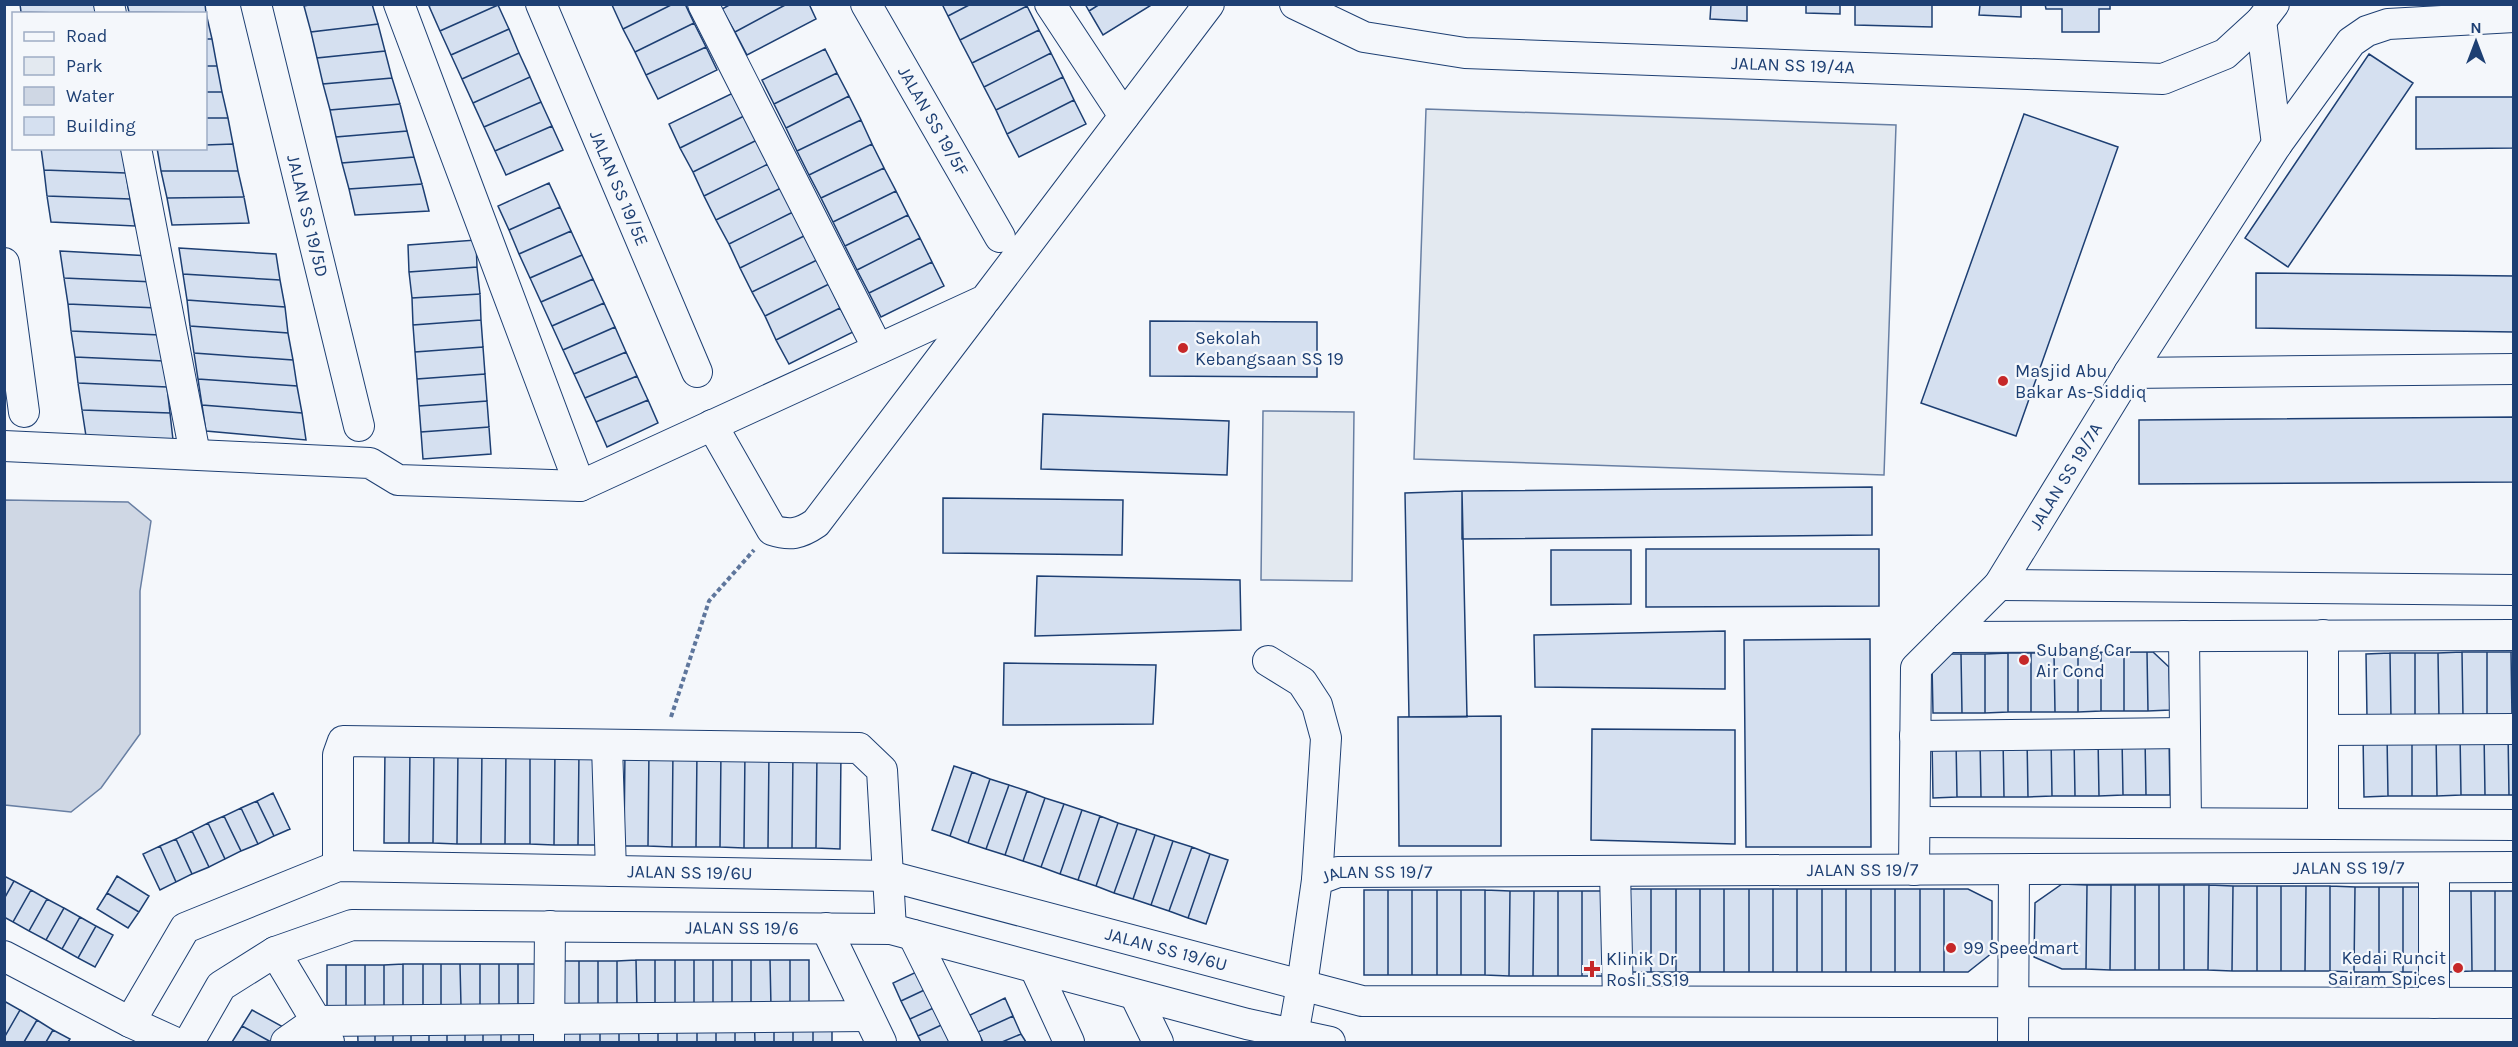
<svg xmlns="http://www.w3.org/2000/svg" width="2518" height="1047" viewBox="0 0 2518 1047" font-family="Karla,sans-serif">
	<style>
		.green { fill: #e3e9f0; stroke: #687fa3; stroke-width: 1.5 }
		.water { fill: #cfd7e4; stroke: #687fa3; stroke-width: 1.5 }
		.building { fill: #d5e0f0; stroke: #1d3f73; stroke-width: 1.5 }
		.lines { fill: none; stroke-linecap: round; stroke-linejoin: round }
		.minor-casing { stroke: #1d3f73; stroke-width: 32 }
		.path { stroke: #5e769c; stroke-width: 4; stroke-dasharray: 4.5 3; stroke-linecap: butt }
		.minor { stroke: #f4f7fb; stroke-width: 30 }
		.poi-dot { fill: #c62828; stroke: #f4f7fb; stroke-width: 2 }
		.labels { text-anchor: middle; stroke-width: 4.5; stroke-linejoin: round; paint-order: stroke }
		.street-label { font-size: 18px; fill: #1d3f73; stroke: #f4f7fb }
		.poi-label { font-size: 18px; fill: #1d3f73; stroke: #f4f7fb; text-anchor: start }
	</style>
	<rect width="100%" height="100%" fill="#f4f7fb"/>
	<path class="green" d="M1426 109 1896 125 1884 475 1414 459Z
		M1263 411 1354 412 1352 581 1261 580Z"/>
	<path class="water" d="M5 500 128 502 151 521 140 591V734L101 788 71 812 5 805Z"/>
	<path class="building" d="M20 4H97L99 14 21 12Z
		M127 4H205L206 13 129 12Z
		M314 4H372L378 24 311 32 304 6Z
		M433 4H497L498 5 440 31 429 6Z
		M613 4H673L623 29 612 5Z
		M673 4H685L694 23 635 52 623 29Z
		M731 4H787L735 32 722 9Z
		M787 4H809L816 19 747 55 735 32Z
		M942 4H971L948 16Z
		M971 4H1026L1027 6 960 40 948 16Z
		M1085 4H1100L1089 11Z
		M1100 4H1153L1103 35 1089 11Z
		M1711 4H1747V21L1710 19Z
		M1806 4H1840V14L1806 13Z
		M1855 4H1932V27L1855 25Z
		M1970 4H2021V17L1979 15 1980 5Z
		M2045 4H2110V9H2099V32H2062V9H2046Z
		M498 5 509 29 451 55 440 31Z
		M1027 6 1039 30 972 63 960 40Z
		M21 12 80 14H21Z
		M129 12 206 13 212 39H206V14Z
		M694 23 706 47 646 75 635 52Z
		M378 24 385 51 317 58 311 32Z
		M509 29 519 53 462 79 451 55Z
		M1039 30 1051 53 984 87 972 63Z
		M206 39H212L217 66H206Z
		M706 47 717 70 658 99 646 75Z
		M825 49 837 73 774 104 762 80Z
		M385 51 392 78 323 84 317 58Z
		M519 53 530 77 473 103 462 79Z
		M1051 53 1063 77 996 110 984 87Z
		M2369 54 2413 83 2288 267 2245 238Z
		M206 66H217L222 92H206Z
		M837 73 849 96 786 128 774 104Z
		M530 77 541 102 484 127 473 103Z
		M1063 77 1074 100 1007 134 996 110Z
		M392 78 400 104 330 110 323 84Z
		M206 92H222L228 118H206Z
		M733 93 744 116 680 148 669 124Z
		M849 96 861 120 797 151 786 128Z
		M2416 97H2514V148L2416 149Z
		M1074 100 1086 124 1019 157 1007 134Z
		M541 102 552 126 495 151 484 127Z
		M400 104 407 131 336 137 330 110Z
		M2024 114 2118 147 2016 436 1921 403Z
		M744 116 757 140 693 172 680 148Z
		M206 118H228L233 144 206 145Z
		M861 120 872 144 809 175 797 151Z
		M552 126 563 150 506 175 495 151Z
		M407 131 414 157 342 163 336 137Z
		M757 140 768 164 704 196 693 172Z
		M233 144 238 171H161L157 148H206V145Z
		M872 144 884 168 821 198 809 175Z
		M41 148H122L126 173 44 170Z
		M414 157 422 184 349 189 342 163Z
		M768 164 781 188 716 220 704 196Z
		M884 168 896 191 833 222 821 198Z
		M44 170 126 173 130 199 47 196Z
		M161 171H238L244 197 167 198Z
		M549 183 560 207 509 230 498 206Z
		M422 184 429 211 355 215 349 189Z
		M781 188 793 212 729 244 716 220Z
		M896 191 908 215 845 246 833 222Z
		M47 196 130 199 135 226 51 222Z
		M244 197 249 223 172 225 167 198Z
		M560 207 571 231 519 254 509 230Z
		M793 212 804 236 740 268 729 244Z
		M908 215 920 238 857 270 845 246Z
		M571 231 582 255 530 278 519 254Z
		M804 236 817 260 752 292 740 268Z
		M920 238 932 262 869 293 857 270Z
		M476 240 477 267 409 272 408 245Z
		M179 248 276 254 280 280 183 274Z
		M60 251 151 256 154 282 64 278Z
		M582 255 593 279 541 302 530 278Z
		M817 260 829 284 765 316 752 292Z
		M932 262 944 286 881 317 869 293Z
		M477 267 480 294 412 298 409 272Z
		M2256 273 2514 276V332L2256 328Z
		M183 274 280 280 285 307 187 300Z
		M64 278 154 282 157 308 68 304Z
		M593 279 604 303 552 326 541 302Z
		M829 284 840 308 776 340 765 316Z
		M480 294 481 320 413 325 412 298Z
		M187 300 285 307 288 333 190 326Z
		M604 303 615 327 563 350 552 326Z
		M68 304 157 308 160 335 71 331Z
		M840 308 853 332 789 364 776 340Z
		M481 320 483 347 415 352 413 325Z
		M1150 321 1317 322V377L1150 376Z
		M190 326 288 333 293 360 194 353Z
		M615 327 626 352 574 374 563 350Z
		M71 331 160 335 164 361 75 357Z
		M483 347 485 374 417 379 415 352Z
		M626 352 637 376 585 398 574 374Z
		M194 353 293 360 297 386 198 379Z
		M75 357 164 361 167 387 78 383Z
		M485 374 487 401 419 406 417 379Z
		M637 376 648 400 596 422 585 398Z
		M198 379 297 386 302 413 202 405Z
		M78 383 167 387 170 413 82 410Z
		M648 400 658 423 607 447 596 422Z
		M487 401 489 427 421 432 419 406Z
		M202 405 302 413 306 440 206 431Z
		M82 410 170 413 173 440 86 436Z
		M1043 414 1229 421 1227 475 1041 469Z
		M2514 417V482L2139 484V420Z
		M489 427 491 454 423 459 421 432Z
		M1872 487V535L1462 539V491Z
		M1462 491 1467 717H1409L1405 493Z
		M943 498 1123 500 1122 555 943 553Z
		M1646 549H1879V606L1646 607Z
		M1551 550H1631V604L1551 605Z
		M1037 576 1240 580 1241 630 1035 636Z
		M1725 631V689L1535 687 1534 635Z
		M1870 639 1871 847H1746L1744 640Z
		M2078 652H2101V711L2078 712Z
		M2078 652V712H2055L2054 653Z
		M2101 652H2124V711H2101Z
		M2124 652H2147L2148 711H2124Z
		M2147 652H2153L2169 667 2170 710 2148 711Z
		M2462 652H2487V717H2463Z
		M2462 652 2463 717H2439L2438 653Z
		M2487 652H2511L2512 717H2487Z
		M2511 652H2514V717H2512Z
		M2008 653H2031V712H2008Z
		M2008 653V712L1985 713V654Z
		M2031 653H2054L2055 712H2031Z
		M2390 653 2391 718H2367L2366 654Z
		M2390 653H2415V718H2391Z
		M2415 653H2438L2439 717 2415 718Z
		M1938 654H1961L1962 713H1933L1932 665Z
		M1961 654H1985V713H1962Z
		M1004 663 1156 665 1153 724 1003 725Z
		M1501 716V846H1399L1398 717Z
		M1592 729 1735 730V844L1591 840Z
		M2484 732H2508L2509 795H2485Z
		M2484 732 2485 795H2461L2460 733Z
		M2508 732H2514V795H2509Z
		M2412 733H2436L2437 796H2412Z
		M2412 733V796H2388L2387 734Z
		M2436 733H2460L2461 795 2437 796Z
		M2363 734H2387L2388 796 2364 797Z
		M2169 736 2170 795H2146L2145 737Z
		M2051 737H2074L2075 796H2052Z
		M2051 737 2052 796 2028 797 2027 738Z
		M2074 737H2098L2099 796H2075Z
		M2098 737H2122L2123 795 2099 796Z
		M2122 737H2145L2146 795H2123Z
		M1980 738H2003L2004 797H1981Z
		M1980 738 1981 797H1957L1956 739Z
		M2003 738H2027L2028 797H2004Z
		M1932 739H1956L1957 797 1933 798Z
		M385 748H410L409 843H384Z
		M410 748H434L433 843H409Z
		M434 748H458L457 844 433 843Z
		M458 748H482L481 844H457Z
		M482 748 506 749 505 844H481Z
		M506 749H530V844H505Z
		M530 749H555L554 845 530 844Z
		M555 749 579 750 578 845H554Z
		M625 749H649L648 846H624Z
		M649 749 673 750 672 847 648 846Z
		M579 750H603L602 845H578Z
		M673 750H697L696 847H672Z
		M697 750H721L720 847H696Z
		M721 750H745L744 848 720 847Z
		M745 750 769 751 768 848H744Z
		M769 751H793L792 848H768Z
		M793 751H817L816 848H792Z
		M817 751H841L840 849 816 848Z
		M954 766 972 772 950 836 932 830Z
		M972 772 990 779 968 843 950 836Z
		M990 779 1009 785 986 849 968 843Z
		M1009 785 1027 791 1005 855 986 849Z
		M1027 791 1045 798 1023 861 1005 855Z
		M273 793 290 829 274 836 257 801Z
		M1045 798 1064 804 1041 867 1023 861Z
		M257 801 274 836 258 844 241 808Z
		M1064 804 1082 810 1060 874 1041 867Z
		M241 808 258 844 241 851 224 816Z
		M1082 810 1100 816 1078 880 1060 874Z
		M224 816 241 851 225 859 208 823Z
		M1100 816 1118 823 1096 886 1078 880Z
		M208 823 225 859 209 867 192 831Z
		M1118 823 1137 829 1114 893 1096 886Z
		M1137 829 1155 835 1133 899 1114 893Z
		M192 831 209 867 192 874 176 839Z
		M1155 835 1173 841 1151 905 1133 899Z
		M176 839 192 874 176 882 160 846Z
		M1173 841 1192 847 1169 911 1151 905Z
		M160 846 176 882 160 890 143 854Z
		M1192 847 1210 854 1188 918 1169 911Z
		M1210 854 1228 860 1206 924 1188 918Z
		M4 876 14 881 4 899Z
		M117 876 149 896 139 912 107 893Z
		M14 881 31 890 13 922 4 917V899Z
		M2062 884 2087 885 2086 969H2062L2034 957 2035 903Z
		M2087 885H2111L2110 970 2086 969Z
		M2111 885H2135V970H2110Z
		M2135 885H2159V970H2135Z
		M2159 885H2184V970H2159Z
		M2184 885H2209L2208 970H2184Z
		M2209 885 2233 886 2232 971 2208 970Z
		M2233 886H2257V971H2232Z
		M2257 886H2281V971H2257Z
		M2281 886H2306L2305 971H2281Z
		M2306 886H2330V971H2305Z
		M2330 886 2355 887 2354 972 2330 971Z
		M2355 887H2379V972H2354Z
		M2379 887H2403V972H2379Z
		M2403 887H2428L2427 972H2403Z
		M1626 889H1651V972H1626Z
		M1651 889H1676V972H1651Z
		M1676 889H1700V972H1676Z
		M1700 889H1724V972H1700Z
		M1724 889H1749V972H1724Z
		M1749 889H1773V972H1749Z
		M1773 889H1797V972H1773Z
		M1797 889H1822V972H1797Z
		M1822 889H1846V972H1822Z
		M1846 889H1871V972H1846Z
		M1871 889H1895V972H1871Z
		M1895 889H1920V972H1895Z
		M1920 889H1944V972H1920Z
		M1944 889H1968L1992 901V953L1968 972H1944Z
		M31 890 47 899 29 931 13 922Z
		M1364 890H1388V975H1364Z
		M1388 890H1412V975H1388Z
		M1412 890H1437V975H1412Z
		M1437 890H1461V975H1437Z
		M1461 890H1485V975H1461Z
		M1485 890 1510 891 1509 976 1485 975Z
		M1510 891H1534L1533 976H1509Z
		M1534 891H1558V976H1533Z
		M1558 891H1582V976H1558Z
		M1582 891H1606V976H1582Z
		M2447 891H2471L2472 971 2448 972Z
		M2471 891H2495V971H2472Z
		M2495 891H2514V971H2495Z
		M107 893 139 912 128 928 97 909Z
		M47 899 64 908 46 940 29 931Z
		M64 908 80 917 62 949 46 940Z
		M80 917 96 926 78 958 62 949Z
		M96 926 113 935 95 967 78 958Z
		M636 960 637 1008H617V961Z
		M636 960H655V1008H637Z
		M655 960H675V1008H655Z
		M675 960H694V1008H675Z
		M694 960H713V1008H694Z
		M713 960H732V1008H713Z
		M732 960H751V1007L732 1008Z
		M751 960H770L771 1007H751Z
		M770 960H790V1007H771Z
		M790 960H809V1007H790Z
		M559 961H579V1008L560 1009Z
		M579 961H598V1008H579Z
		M598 961H617V1008H598Z
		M403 964V1006H384V965Z
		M403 964H423V1006H403Z
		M423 964H441V1006H423Z
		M441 964H460L461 1006H441Z
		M460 964H480V1006H461Z
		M480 964H499V1006H480Z
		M499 964H518V1006H499Z
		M518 964H537V1006H518Z
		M327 965H346V1007H327Z
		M346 965H365V1007H346Z
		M365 965H384V1006L365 1007Z
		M927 967 935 985 901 1001 893 983Z
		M935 985 944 1003 910 1019 901 1001Z
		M1005 998 1013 1016 978 1032 970 1015Z
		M4 1001 20 1010 4 1038Z
		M944 1003 952 1020 918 1036 910 1019Z
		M20 1010 37 1020 24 1042H4V1038Z
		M252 1010 285 1028 277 1042H271L242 1026Z
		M447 1010V1042H429V1011Z
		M447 1010H465V1042H447Z
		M465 1010H483V1042H465Z
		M483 1010H501V1042H483Z
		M501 1010H519V1042H501Z
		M519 1010H537V1042H519Z
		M357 1011H375V1042H358Z
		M375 1011H393V1042H375Z
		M393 1011H411V1042H393Z
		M411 1011H429V1042H411Z
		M832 1011V1042H813V1012Z
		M600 1012V1042H580V1013Z
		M600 1012H619V1042H600Z
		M619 1012H638L639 1042H619Z
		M638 1012H658V1042H639Z
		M658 1012H677V1042H658Z
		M677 1012H697V1042H677Z
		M697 1012H716V1042H697Z
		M716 1012H735V1042H716Z
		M735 1012H754L755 1042H735Z
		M754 1012H774V1042H755Z
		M774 1012H793V1042H774Z
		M793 1012H813V1042H793Z
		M561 1013H580V1042H561Z
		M1013 1016 1021 1034 1002 1042H983L978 1032Z
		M37 1020 53 1030 46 1042H24Z
		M952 1020 951 1042H921L918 1036Z
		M242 1026 271 1042H232Z
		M53 1030 70 1039 68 1042H46Z
		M1021 1034 1026 1042H1002Z"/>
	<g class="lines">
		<g class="minor-casing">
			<g id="minor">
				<path d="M109 4 111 14"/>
				<path id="s1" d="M256 4 359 426"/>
				<path d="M399 4 580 486"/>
				<path id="s2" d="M541 4 697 372"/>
				<path d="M703 4 878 349"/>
				<path id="s3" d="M866 4 1000 237"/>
				<path d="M1050 4 1124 116"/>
				<path id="s4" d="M1295 4 1364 37 1465 53 2163 79 2225 54 2261 21 2274 4"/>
				<path d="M2261 21 2277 144"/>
				<path d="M136 148 195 454"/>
				<path d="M4 263 24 412"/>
				<path d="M2129 373 2514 369"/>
				<path d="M712 425 772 530C790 536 800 534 816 523L982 304"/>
				<path d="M4 446 370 463 398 480 580 486 985 300 1209 4"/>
				<path d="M1999 585 2514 590"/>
				<path d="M2323 635V824"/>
				<path d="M2184 636 2186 823"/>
				<path d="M1947 637 2514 635"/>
				<path d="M1268 661 1302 682 1317 705 1326 738 1317 880"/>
				<path d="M2323 730 2514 729"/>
				<path d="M1915 736 2185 733"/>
				<path d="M607 746 611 871"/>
				<path d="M1915 822 2514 825"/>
				<path d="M338 866V755L343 741 859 748 882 770 891 929"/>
				<path d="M2434 868V1003"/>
				<path id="s5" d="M1914 870 1916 668 1999 585 2129 373 2277 144 2351 42 2367 31 2388 24 2514 17"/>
				<path d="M1615 871 1618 1001"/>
				<path d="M826 928 881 1042"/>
				<path d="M913 935 966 1042"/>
				<path d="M275 952 329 1042"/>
				<path d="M4 956 130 1022 174 1042"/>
				<path d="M1035 968 1069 1042"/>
				<path d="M1135 995 1158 1042"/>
				<path id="s6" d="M130 1022 185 928 338 866 889 876 1362 1001 2514 1003"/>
				<path id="s7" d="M1293 1035 1302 985 1317 880 1338 872 2514 867"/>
				<path id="s8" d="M189 1042 221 986 275 952 352 925 891 929 1247 1024 1330 1042"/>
				<path d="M286 1042 316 1021 868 1016"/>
				<path d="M549 1042 550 926"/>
				<path d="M2013 1042 2014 870"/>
			</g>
		</g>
		<path class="path" d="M671 717 709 601 754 550"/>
		<use href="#minor" class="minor"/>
	</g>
	<g class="poi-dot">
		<circle cx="1183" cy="348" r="6"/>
		<circle cx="2003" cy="381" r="6"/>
		<circle cx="2024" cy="660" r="6"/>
		<circle cx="1951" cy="948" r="6"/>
		<circle cx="2458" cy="968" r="6"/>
		<path d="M1589 960h6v6h6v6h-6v6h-6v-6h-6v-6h6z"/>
	</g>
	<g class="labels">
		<g class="street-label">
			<text dy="6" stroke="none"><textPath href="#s4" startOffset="507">JALAN SS 19/4A</textPath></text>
			<text dy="6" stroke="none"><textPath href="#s3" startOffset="135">JALAN SS 19/5F</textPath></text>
			<text dy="6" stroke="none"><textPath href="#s2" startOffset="200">JALAN SS 19/5E</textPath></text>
			<text dy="6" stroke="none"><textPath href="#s1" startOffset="218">JALAN SS 19/5D</textPath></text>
			<text dy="6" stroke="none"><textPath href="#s5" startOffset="447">JALAN SS 19/7A</textPath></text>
			<text dy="6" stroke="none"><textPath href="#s7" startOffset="1190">JALAN SS 19/7</textPath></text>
			<text dy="6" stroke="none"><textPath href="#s7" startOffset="704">JALAN SS 19/7</textPath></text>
			<text dy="6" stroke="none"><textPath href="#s6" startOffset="626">JALAN SS 19/6U</textPath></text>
			<text dy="6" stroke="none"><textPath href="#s7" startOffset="218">JALAN SS 19/7</textPath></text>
			<text dy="6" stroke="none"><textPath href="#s8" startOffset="600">JALAN SS 19/6</textPath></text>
			<text dy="6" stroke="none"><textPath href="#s6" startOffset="1112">JALAN SS 19/6U</textPath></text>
		</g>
		<g class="poi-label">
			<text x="1195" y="344">Sekolah<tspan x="1195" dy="21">Kebangsaan SS 19</tspan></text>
			<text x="2015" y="377">Masjid Abu<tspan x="2015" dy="21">Bakar As-Siddiq</tspan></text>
			<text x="2036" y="656">Subang Car<tspan x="2036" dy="21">Air Cond</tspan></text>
			<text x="1963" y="954">99 Speedmart</text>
			<text x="2446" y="964" text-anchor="end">Kedai Runcit<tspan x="2446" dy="21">Sairam Spices</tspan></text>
			<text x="1606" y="965">Klinik Dr<tspan x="1606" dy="21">Rosli SS19</tspan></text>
		</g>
	</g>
	<rect width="2518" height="1047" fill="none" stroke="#1d3f73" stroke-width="12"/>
	<rect x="12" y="12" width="195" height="138" fill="#f4f7fb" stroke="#9eadc5" stroke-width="1.5"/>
	<rect x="24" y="32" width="30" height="9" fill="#f4f7fb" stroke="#9eadc5" stroke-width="1.5"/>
	<text x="66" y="42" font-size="18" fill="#1d3f73">Road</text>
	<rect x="24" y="57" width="30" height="18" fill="#e3e9f0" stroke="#9eadc5" stroke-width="1.5"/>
	<text x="66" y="72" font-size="18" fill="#1d3f73">Park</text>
	<rect x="24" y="87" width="30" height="18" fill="#cfd7e4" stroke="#9eadc5" stroke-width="1.5"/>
	<text x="66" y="102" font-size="18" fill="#1d3f73">Water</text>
	<rect x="24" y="117" width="30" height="18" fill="#d5e0f0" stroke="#9eadc5" stroke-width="1.5"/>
	<text x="66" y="132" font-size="18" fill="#1d3f73">Building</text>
	<g transform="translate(2476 42)" stroke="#f4f7fb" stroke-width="4.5" paint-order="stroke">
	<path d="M0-4.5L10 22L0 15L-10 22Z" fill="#1d3f73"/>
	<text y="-9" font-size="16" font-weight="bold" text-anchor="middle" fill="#1d3f73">N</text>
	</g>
</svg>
